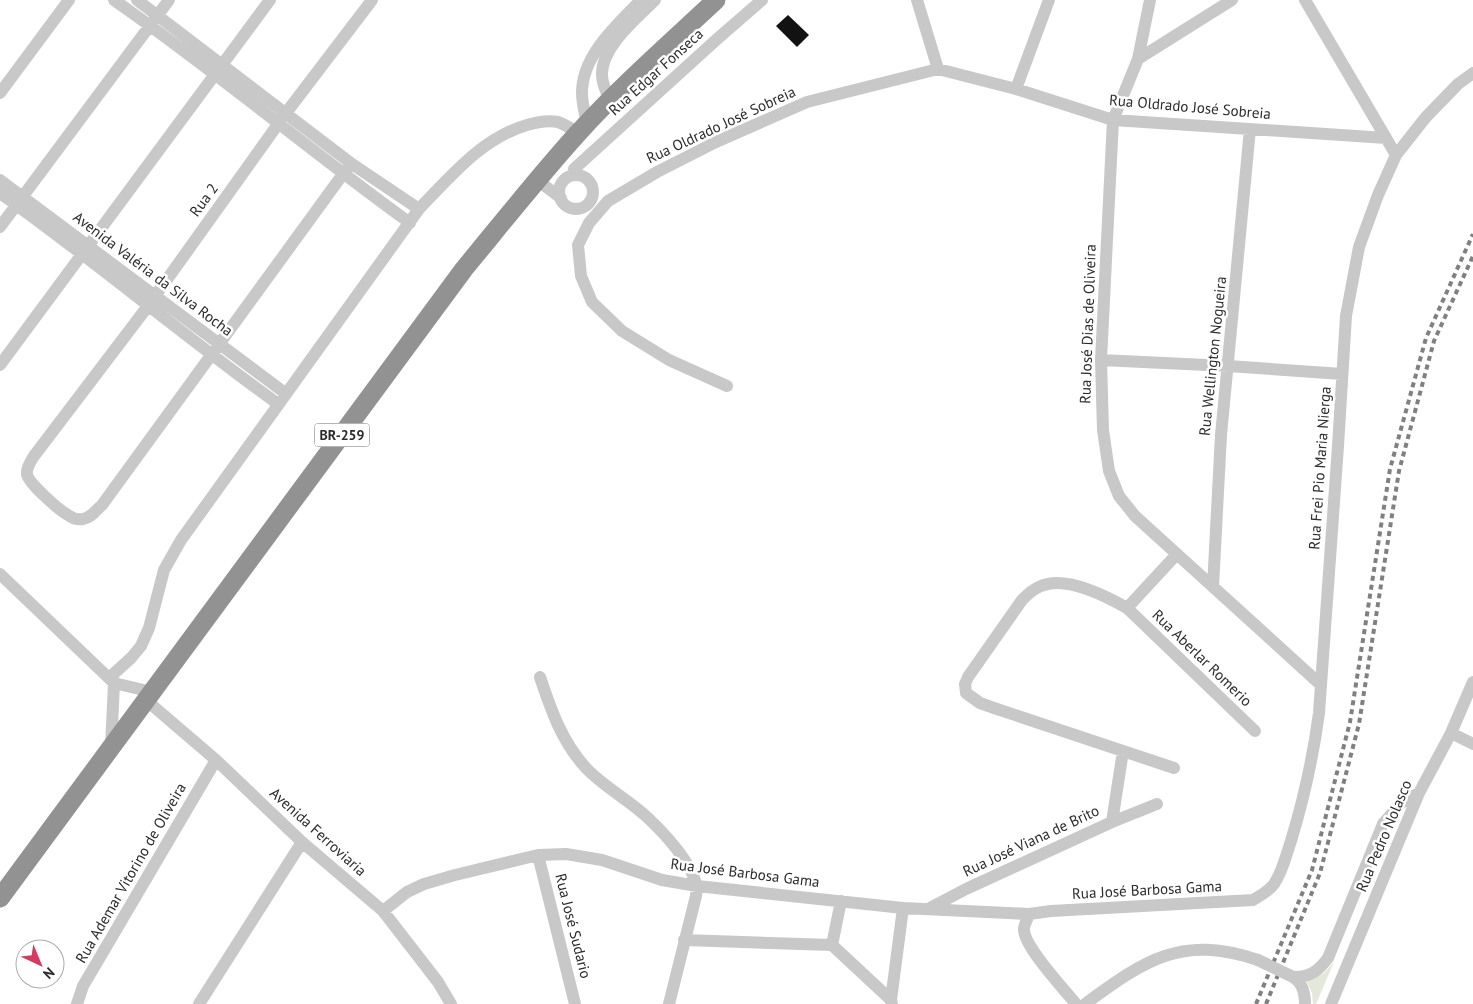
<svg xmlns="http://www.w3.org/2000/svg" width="1473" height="1004" viewBox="0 0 1473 1004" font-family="'PT Sans',sans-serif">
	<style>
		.green { fill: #e4e8da }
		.building { fill: #121212 }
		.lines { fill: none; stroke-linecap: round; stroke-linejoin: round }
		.minor { stroke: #c8c8c8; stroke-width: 12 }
		.highway { stroke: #929292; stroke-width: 19 }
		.rail { stroke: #808080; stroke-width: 4; stroke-dasharray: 5 4; stroke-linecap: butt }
		.minor-bridge { stroke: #c8c8c8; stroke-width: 12 }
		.labels { text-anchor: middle; stroke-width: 5; stroke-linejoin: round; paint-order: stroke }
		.shield { fill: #fff; stroke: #6b6b6b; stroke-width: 1 }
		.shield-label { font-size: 14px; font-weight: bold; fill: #2b2b2b }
		.street-label { font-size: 15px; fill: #2b2b2b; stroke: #fff }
	</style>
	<rect width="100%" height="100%" fill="#fff"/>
	<path class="green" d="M1334 962 1316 1004H1313L1312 993 1307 982 1324 973Z"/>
	<path class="building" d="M788 15 809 35 797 47 776 26Z"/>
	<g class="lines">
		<path class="minor" d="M114 0C216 71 310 151 410 223
			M137 0 352 164 419 209
			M917 0 938 69
			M1150 0 1138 59 1113 120 1101 360 1103 430 1109 471 1119 496 1135 516 1321 685
			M1305 0 1396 155
			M1138 59 1232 0
			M1016 89 1049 0
			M0 93 69 0
			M610 100C606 92 602 83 602 75 601 47 637 18 655 0
			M587 124C585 114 582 103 582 93 582 55 617 25 641 0
			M352 164 343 174 102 505C96 510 91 518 83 519 78 520 72 518 68 515 59 510 28 483 27 474 26 468 31 461 34 456L148 306 286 113 372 0
			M574 169 716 40 762 0
			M559 192a17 17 0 1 1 34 0a17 17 0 1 1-34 0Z
			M0 180 285 393
			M537 180 561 198
			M0 193C95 261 184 336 278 404
			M0 227 169 0
			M1101 360 1228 366 1342 374
			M0 365 270 0
			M727 386 669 360 622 331 592 302 581 276 578 245 589 223 608 201 657 172 716 142 807 102 938 69 1016 89 1113 120 1386 138
			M0 574 114 683
			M1213 587 1221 435 1250 129
			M1127 608 1177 554
			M540 677C551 710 562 742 586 768 604 787 629 800 648 818 664 833 692 863 696 885 697 889 696 893 696 896L669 1004
			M109 678 131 658 141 646 149 628 164 570 181 540 419 209C451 176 482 138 527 125 537 122 548 120 558 122 564 124 572 129 578 133
			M114 683 152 692
			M146 700 216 760 302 842 383 911 438 982 451 1004
			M1451 733 1473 744
			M111 748 114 683
			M1174 768 994 708 980 703 966 693 965 684 968 677 1022 600C1028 594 1033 589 1041 586 1066 575 1106 596 1127 608L1255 731
			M1112 822 1157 804
			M538 855 575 1004
			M928 909 966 889 1112 822 1123 751
			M383 911 407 892 424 884 455 875 538 855 566 854 602 860 662 880 697 886 903 908 1029 914
			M684 940 832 945 891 1000 892 1004
			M832 945 841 901
			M1291 976C1302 981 1305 992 1305 1004
			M1295 977C1311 977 1319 970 1328 958L1383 824 1401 803 1419 793
			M891 1000 903 908
			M77 1004 83 986 96 964 216 760
			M199 1004 302 842
			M1076 1004C1064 989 1023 946 1024 929 1024 925 1028 918 1029 914L1051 911 1253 900C1261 895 1268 892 1274 884 1283 871 1286 855 1291 841 1304 798 1313 758 1319 713L1338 446 1346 316 1359 247 1378 195 1396 155 1426 117 1458 84 1473 73
			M1085 1004C1145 960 1182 934 1258 960
			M1331 1004 1419 793 1451 733 1473 682"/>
		<path class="highway" d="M0 898 464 269C502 223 539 176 579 132 622 85 670 43 716 0"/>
		<path class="rail" d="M1256 1004 1312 870 1350 722 1390 469 1426 338 1473 234
			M1266 1004 1320 873 1359 724 1399 471 1434 341 1473 256"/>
		<path class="minor-bridge" d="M1258 960 1289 975"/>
	</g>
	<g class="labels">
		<rect class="shield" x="314.5" y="423.5" width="55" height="23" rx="4"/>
		<g class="shield-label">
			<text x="342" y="440">BR-259</text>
		</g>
		<g class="street-label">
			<text transform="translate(656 72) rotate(-42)" y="5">Rua Edgar Fonseca</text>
			<text transform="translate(1190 107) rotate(5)" y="5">Rua Oldrado José Sobreia</text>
			<text transform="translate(721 125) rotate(-25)" y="5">Rua Oldrado José Sobreia</text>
			<text transform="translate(204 200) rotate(-54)" y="5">Rua 2</text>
			<text transform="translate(153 274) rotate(37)" y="5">Avenida Valéria da Silva Rocha</text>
			<text transform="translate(1088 324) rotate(-88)" y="5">Rua José Dias de Oliveira</text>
			<text transform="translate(1213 356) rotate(-84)" y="5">Rua Wellington Nogueira</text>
			<text transform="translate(1320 468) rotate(-86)" y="5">Rua Frei Pio Maria Nierga</text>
			<text transform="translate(1202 658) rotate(44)" y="5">Rua Aberlar Romerio</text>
			<text transform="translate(318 832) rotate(42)" y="5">Avenida Ferroviaria</text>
			<text transform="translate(1384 836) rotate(-67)" y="5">Rua Pedro Nolasco</text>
			<text transform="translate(1031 841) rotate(-25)" y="5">Rua José Viana de Brito</text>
			<text transform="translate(131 873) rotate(-60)" y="5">Rua Ademar Vitorino de Oliveira</text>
			<text transform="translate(745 873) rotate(7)" y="5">Rua José Barbosa Gama</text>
			<text transform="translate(1147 890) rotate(-3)" y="5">Rua José Barbosa Gama</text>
			<text transform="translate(573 926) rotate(76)" y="5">Rua José Sudario</text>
		</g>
	</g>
	<g transform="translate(40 964) rotate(136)"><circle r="24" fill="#ffffff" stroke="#aaaaaa"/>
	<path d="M0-4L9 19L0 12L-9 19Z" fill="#d53b5e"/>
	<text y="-8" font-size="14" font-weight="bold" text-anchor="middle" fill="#2b2b2b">N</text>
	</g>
</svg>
